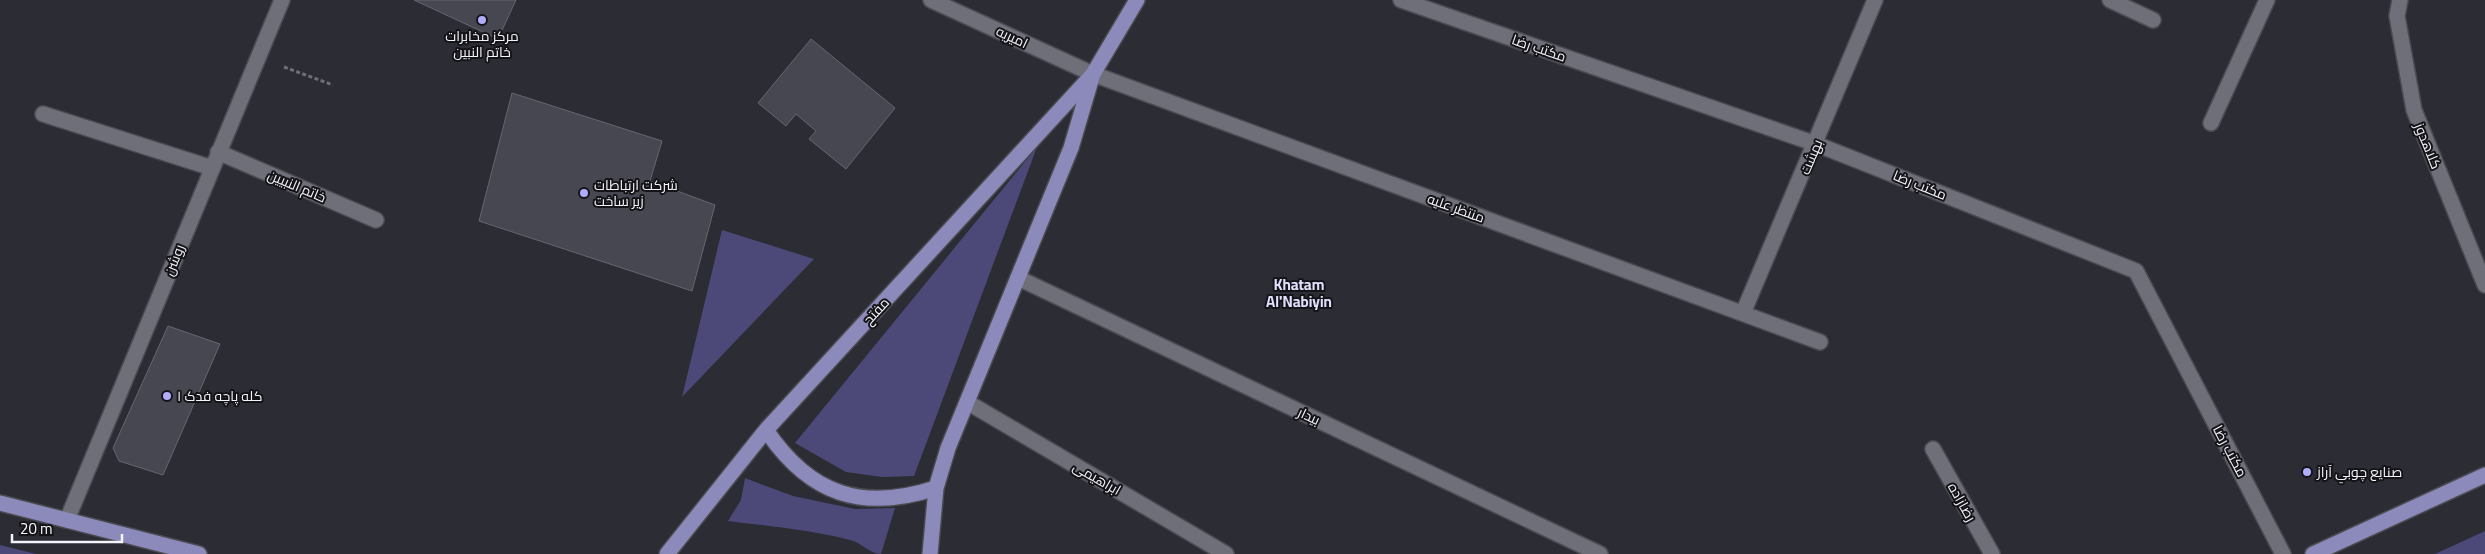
<svg xmlns="http://www.w3.org/2000/svg" width="2485" height="554" viewBox="0 0 2485 554" font-family="Georgia,Cairo,serif">
	<style>
		.green { fill: #4c4979 }
		.building { fill: #474751; stroke: #666670 }
		.lines { fill: none; stroke-linecap: round; stroke-linejoin: round }
		.minor-casing { stroke: #4a4a51; stroke-width: 18 }
		.major-casing { stroke: #4a4a51; stroke-width: 18 }
		.path { stroke: #6f7077; stroke-width: 3; stroke-dasharray: 4 2.5; stroke-linecap: butt }
		.minor { stroke: #6f6f7a; stroke-width: 15 }
		.major { stroke: #8c8abb; stroke-width: 15 }
		.poi-dot { fill: #b0aefa; stroke: #141418; stroke-width: 2 }
		.labels { text-anchor: middle; stroke-width: 4; stroke-linejoin: round; paint-order: stroke }
		.poi-label { font-size: 14px; fill: #f4f4fa; stroke: #141418; text-anchor: start }
		.street-label { font-size: 14px; fill: #f4f4fa; stroke: #141418 }
		.neighbourhood-label { font-size: 15px; font-weight: bold; fill: #e0e0fe; stroke: #141418 }
	</style>
	<rect width="100%" height="100%" fill="#2b2c34"/>
	<path class="green" d="M1037 147 914 476 882 477 846 472 795 443Z
		M722 230 814 259 682 397Z
		M745 478 793 496 855 509 895 508 881 554C869 554 861 542 850 540 810 530 769 526 728 521L741 500Z
		M2485 531V554H2435Z
		M0 545 36 554H0Z"/>
	<path class="building" d="M414 0H516L498 39Z
		M811 39 895 108 846 169 809 139 816 131 796 114 786 126 758 103Z
		M512 93 662 141 650 181 715 205 692 291 479 221Z
		M168 326 220 344 163 475 119 461 113 448Z"/>
	<g class="lines">
		<g class="minor-casing">
			<path id="minor" d="M931 0 1093 74 1820 342
				M1401 0 1816 144 2136 271 2283 554
				M2110 0 2153 20
				M2400 0 2397 16 2414 110 2485 285
				M43 114 212 168
				M2211 123 2267 0
				M218 152 376 220
				M1018 278 1600 554
				M1743 313 1875 0
				M967 402 1226 554
				M1933 449 1992 554
				M67 520 282 0"/>
		</g>
		<g class="major-casing">
			<path id="major" d="M766 430C810 495 862 512 936 488
				M0 503 199 554
				M667 554 766 430 1093 74 1137 0
				M930 554 936 488 948 448 1071 148 1092 77
				M2313 554 2485 475"/>
		</g>
		<path class="path" d="M284 67 333 85"/>
		<use href="#minor" class="minor"/>
		<use href="#major" class="major"/>
	</g>
	<g class="poi-dot">
		<circle cx="482" cy="20" r="5"/>
		<circle cx="584" cy="193" r="5"/>
		<circle cx="167" cy="396" r="5"/>
		<circle cx="2307" cy="472" r="5"/>
	</g>
	<g class="labels">
		<g class="poi-label">
			<text x="482" y="41" text-anchor="middle">مرکز مخابرات<tspan x="482" dy="16">خاتم النبین</tspan></text>
			<text x="594" y="190">شرکت ارتباطات<tspan x="594" dy="16">زیر ساخت</tspan></text>
			<text x="177" y="401">کله پاچه فدک ۱</text>
			<text x="2317" y="477">صنايع چوبي آراز</text>
		</g>
		<g class="street-label">
			<text transform="translate(1012 37) rotate(25)" y="5">امیریه</text>
			<text transform="translate(1539 48) rotate(19)" y="5">مکتب رضا</text>
			<text transform="translate(2428 146) rotate(68)" y="5">کلاهدوز</text>
			<text transform="translate(1811 157) rotate(-67)" y="5">بهشت</text>
			<text transform="translate(1920 185) rotate(22)" y="5">مکتب رضا</text>
			<text transform="translate(297 186) rotate(23)" y="5">خاتم النبیین</text>
			<text transform="translate(1456 208) rotate(20)" y="5">منتظر علیه</text>
			<text transform="translate(174 260) rotate(-68)" y="5">روشن</text>
			<text transform="translate(876 311) rotate(-47)" y="5">مفتح</text>
			<text transform="translate(1309 416) rotate(25)" y="5">بیدار</text>
			<text transform="translate(2230 451) rotate(62)" y="5">مکتب رضا</text>
			<text transform="translate(1097 478) rotate(30)" y="5">ابراهیمی</text>
			<text transform="translate(1962 502) rotate(61)" y="5">رضازاده</text>
		</g>
		<g class="neighbourhood-label">
			<text x="1299" y="290">Khatam<tspan x="1299" dy="17">Al'Nabiyin</tspan></text>
		</g>
	</g>
	<path d="M12 534v8h110v-8" fill="none" stroke="#f4f4fa" stroke-width="2.5"/>
	<text x="20" y="534" font-size="15" fill="#f4f4fa" stroke="#141418" stroke-width="4" paint-order="stroke">20 m</text>
</svg>
